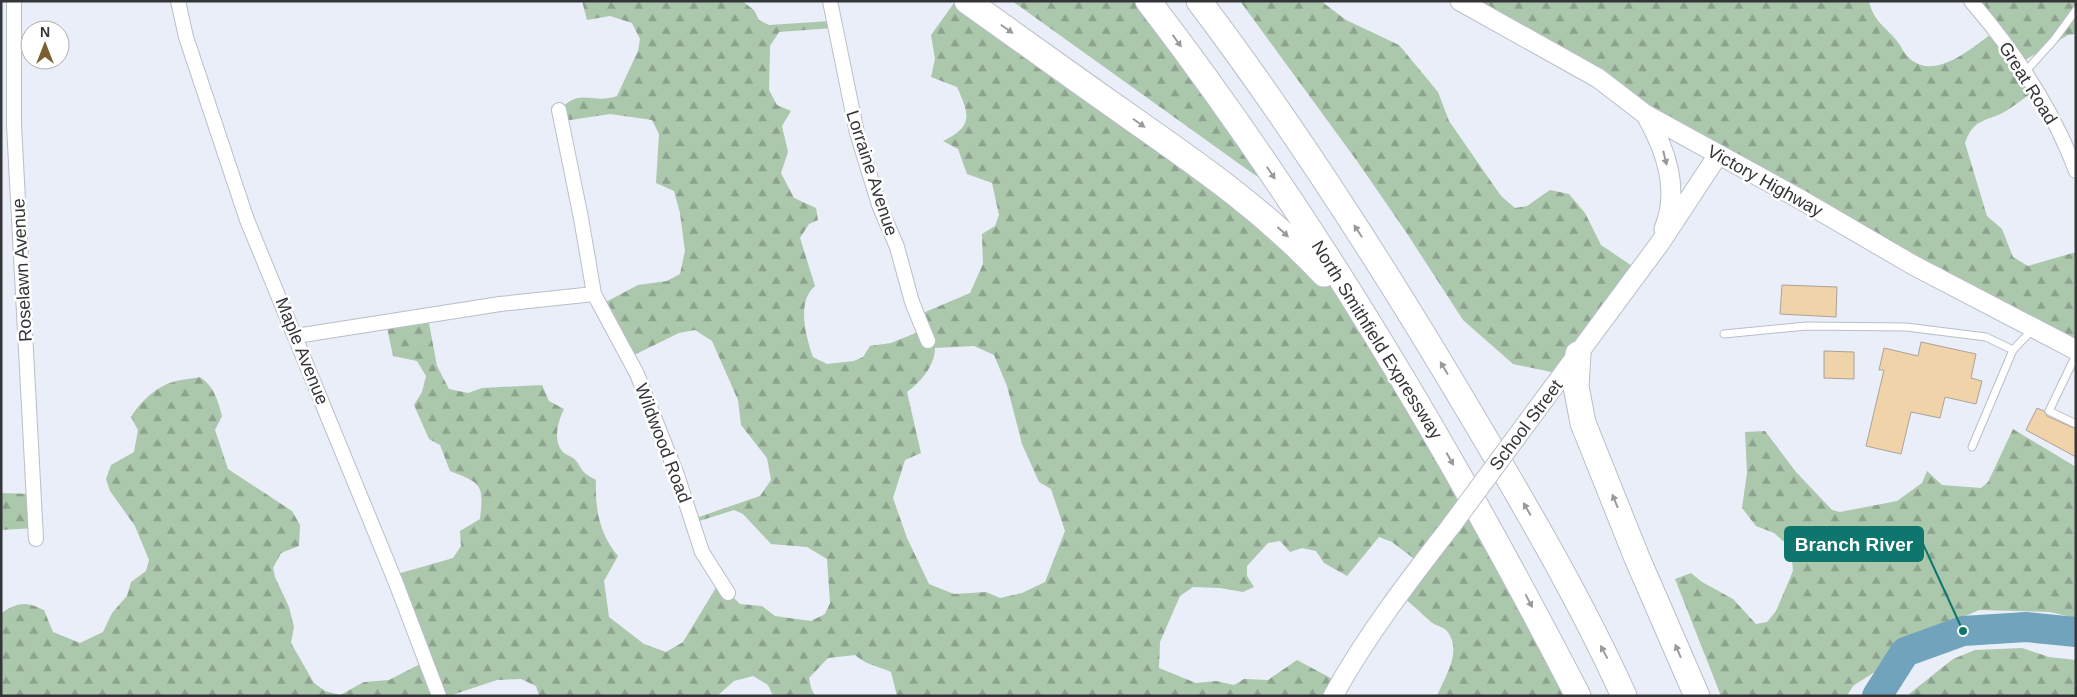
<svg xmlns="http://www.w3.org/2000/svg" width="2077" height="697" viewBox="0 0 2077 697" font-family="Arial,sans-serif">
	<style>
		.forest { fill: url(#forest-firs); fill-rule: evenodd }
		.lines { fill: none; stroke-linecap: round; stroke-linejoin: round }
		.river { stroke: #71a4bc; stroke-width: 30 }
		.building { fill: #f1d3a9; stroke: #aaa39a }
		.lane-casing { stroke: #babec9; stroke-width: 9 }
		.street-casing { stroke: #babec9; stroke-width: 16 }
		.secondary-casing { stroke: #babec9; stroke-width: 21 }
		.highway-casing { stroke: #babec9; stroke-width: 27 }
		.lane { stroke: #fff; stroke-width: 7 }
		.street { stroke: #fff; stroke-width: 14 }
		.secondary { stroke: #fff; stroke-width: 19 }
		.highway { stroke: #fff; stroke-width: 25 }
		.secondary-bridge-casing { stroke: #babec9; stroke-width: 21; stroke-linecap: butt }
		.secondary-bridge { stroke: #fff; stroke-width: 19 }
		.oneway { fill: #9a9a9c }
		.labels { text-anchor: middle; stroke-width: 5; stroke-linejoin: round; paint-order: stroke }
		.street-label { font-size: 18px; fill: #343539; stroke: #fff }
		.leader { fill: none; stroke: #0f766e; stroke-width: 2 }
		.callout-dot { fill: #0f766e; stroke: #fff; stroke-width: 2 }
		.callout { fill: #0f766e; stroke: #0f766e; stroke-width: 2 }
		.callout-label { font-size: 19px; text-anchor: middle; font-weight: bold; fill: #fff }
	</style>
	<defs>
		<pattern id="forest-firs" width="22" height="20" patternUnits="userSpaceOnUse" patternTransform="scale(1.25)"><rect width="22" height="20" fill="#abc7ac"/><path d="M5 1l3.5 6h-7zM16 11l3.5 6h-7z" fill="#8ca28d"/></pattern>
	</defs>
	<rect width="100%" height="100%" fill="#e9eef8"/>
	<path class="forest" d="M582 1H742L754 10 759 20 769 25 831 21 833 28 779 32 770 46 769 90 777 105 791 111 782 126 788 152 781 173 794 198 816 208 818 220 809 224 800 238 815 286C796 302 806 337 813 357L827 364 854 361 863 357 870 346 891 343 923 330V313L970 293 983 264 982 234 995 226 999 215 992 183 967 174 958 149 943 141C973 126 970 116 957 87L931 77 935 59 931 35 954 3 1223 189 1324 279 1370 328 1565 696H1437C1445 676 1463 651 1447 631 1444 627 1436 626 1431 622 1420 612 1411 603 1399 594L1417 561 1392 542 1379 537 1347 576 1324 563 1316 551 1302 548 1290 552 1280 541 1268 543 1247 566V576L1254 587 1243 592 1220 588 1193 587 1180 596 1160 642 1159 668 1196 683 1216 681 1234 685 1244 679 1268 680 1297 660 1338 682 1331 696H897L891 672C876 665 868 666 855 655L828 658 809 678 811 688 815 696H773L768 685 753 676 734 681 717 696H539L536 686 521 679 497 680 449 696H1V613C19 602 25 601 44 610L53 632 80 643 103 632 112 613 127 596 131 582 146 571 149 560 135 526 110 491 106 479 111 465 134 452 138 430 131 417C140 402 156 387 173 382 181 379 191 379 200 377 214 386 218 401 222 416L215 430 228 469 292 511 300 525 299 546 281 553 273 568 275 577 289 607 294 627 291 643 314 683 325 691 340 695 364 682 389 680 426 661 394 575 453 558 461 546 460 531 480 519C484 485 482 483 450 471L440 445 429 439 414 405 422 392 426 376 417 361 393 356 386 323 428 318 437 366 449 389 468 393 482 388 542 385 549 401 564 409C558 421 552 442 564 453 568 456 574 457 577 462 585 474 582 472 596 480 595 508 599 534 618 556L604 581 609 617 644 644 666 652 683 642 717 586H722L740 604 762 606 775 616 811 621 825 614 830 603 827 559 807 547 771 544 743 514 734 510 696 522 693 519 760 496 771 480 767 458 741 425 738 400 712 341 695 330 679 333 632 356 602 304 638 285 667 281 680 274 685 251 680 213 674 191 656 183 659 134 652 120 610 114 564 121 559 112C578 86 592 105 617 96L638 51 640 39 632 23 610 16 587 20ZM974 346 994 355 1007 386 1022 444 1039 482 1051 489 1065 531 1045 582 1022 593 1000 598 986 592 954 594 929 584 907 538 893 498 905 460 921 453 907 392C921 382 935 365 935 348Z
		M1012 1H1143L1263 180 1252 173Z
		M1240 1H1321L1346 20 1399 45 1438 92 1449 121 1501 196 1515 208 1527 206 1550 190 1569 194 1585 213 1601 245 1638 270 1561 374 1513 364 1463 320 1406 232 1357 161Z
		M1474 1H1869C1873 21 1885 26 1897 41 1901 46 1904 53 1908 57 1934 83 1973 47 1995 31L1974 1H2076V34L2068 35 2020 63 2035 91C2025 97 2016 105 2006 111 1987 122 1974 117 1965 143L1987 216 2002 229 2013 257 2028 266 2076 252V354L1722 156Z
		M2013 429 2076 467V618L2050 612 1979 610 1952 622 1853 686 1847 696H1721L1675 579 1691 573 1702 582 1733 599 1756 624 1767 622 1776 611 1793 571 1791 548 1774 533 1756 526 1742 508 1747 473 1745 432 1765 431 1796 472 1832 510 1840 512 1897 501 1922 483 1927 471 1942 485 1981 488 1988 482Z
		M1 493 33 494 35 528 1 530Z
		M2022 648 2049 657 2076 660V696H1913L1909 694 1953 659 1975 650Z"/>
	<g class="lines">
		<path class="river" d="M1877 696 1905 652 1963 631 2026 627 2076 632"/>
	</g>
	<path class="building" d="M1782 285 1837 287 1836 317 1780 314Z
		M1921 342 1976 354 1971 378 1982 381 1976 404 1945 397 1940 418 1911 412 1901 454 1866 446 1884 370H1879L1884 348 1918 356Z
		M1824 351 1854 352V379L1824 378Z
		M2037 408 2044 411 2047 416 2076 429V457L2026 430Z"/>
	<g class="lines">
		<g class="lane-casing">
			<path id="lane" d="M2024 73 2054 40 2076 10
				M1724 334 1807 326 1906 327 1986 337 2013 350 2033 329
				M2076 355 2049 411 2076 424
				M1972 447 2013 350"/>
		</g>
		<g class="street-casing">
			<path id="street" d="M14 1V125L36 539
				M178 1 186 37 247 220 396 583 439 696
				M830 1 857 133 879 205 897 247 912 302 928 341
				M1971 1C2014 51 2053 110 2076 171
				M559 110 581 218 594 294 637 374 677 475 702 552 728 593
				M296 336 500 304 594 294"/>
		</g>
		<g class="secondary-casing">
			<path id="secondary" d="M1460 1 1598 78 1645 114 1798 198 1913 265 2076 350
				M1646 115C1666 150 1680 190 1664 229
				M1529 420 1660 243 1718 155
				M1333 696C1366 636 1409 580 1451 526"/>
		</g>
		<g class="highway-casing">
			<path id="highway" d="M967 1C1023 41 1080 82 1137 122 1203 168 1268 214 1324 274
				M1148 1C1314 217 1453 454 1578 696
				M1199 1C1301 136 1392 280 1478 426 1530 514 1582 603 1624 696
				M1578 354 1576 386 1583 423 1637 558 1697 696"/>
		</g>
		<use href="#lane" class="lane"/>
		<use href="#street" class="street"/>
		<use href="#secondary" class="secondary"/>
		<use href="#highway" class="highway"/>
		<g class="secondary-bridge-casing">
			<path id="secondary-bridge" d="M1451 526 1529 420"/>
		</g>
		<use href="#secondary-bridge" class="secondary-bridge"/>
	</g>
	<defs><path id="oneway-solid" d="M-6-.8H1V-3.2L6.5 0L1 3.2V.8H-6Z" transform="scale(1.25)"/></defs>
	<g class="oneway">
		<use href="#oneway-solid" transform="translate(1007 29) rotate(35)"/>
		<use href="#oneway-solid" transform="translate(1177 41) rotate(54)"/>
		<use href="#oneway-solid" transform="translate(1139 123) rotate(35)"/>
		<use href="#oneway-solid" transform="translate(1665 158) rotate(76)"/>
		<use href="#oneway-solid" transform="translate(1271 173) rotate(56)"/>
		<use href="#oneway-solid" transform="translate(1358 231) rotate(-123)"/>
		<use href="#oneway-solid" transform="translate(1283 232) rotate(42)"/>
		<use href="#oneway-solid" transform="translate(1444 368) rotate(-121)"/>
		<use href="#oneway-solid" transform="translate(1450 459) rotate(61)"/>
		<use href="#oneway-solid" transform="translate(1615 501) rotate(-112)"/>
		<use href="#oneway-solid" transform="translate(1527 509) rotate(-120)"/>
		<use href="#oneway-solid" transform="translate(1529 601) rotate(62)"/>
		<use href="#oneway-solid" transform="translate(1678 651) rotate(-113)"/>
		<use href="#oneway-solid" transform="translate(1604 652) rotate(-118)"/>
	</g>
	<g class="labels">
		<g class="street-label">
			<text transform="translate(2028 83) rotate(58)" y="6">Great Road</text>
			<text transform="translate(872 173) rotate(72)" y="6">Lorraine Avenue</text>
			<text transform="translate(1765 181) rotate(29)" y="6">Victory Highway</text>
			<text transform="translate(22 270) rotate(-93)" y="6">Roselawn Avenue</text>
			<text transform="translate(1377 340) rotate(58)" y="6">North Smithfield Expressway</text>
			<text transform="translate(302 351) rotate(68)" y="6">Maple Avenue</text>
			<text transform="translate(1526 425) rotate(-53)" y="6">School Street</text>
			<text transform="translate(663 443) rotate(69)" y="6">Wildwood Road</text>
		</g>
	</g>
	<path class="leader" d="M1963 631L1923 544"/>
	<circle class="callout-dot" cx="1963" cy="631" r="5"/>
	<rect class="callout" x="1785" y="527" width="138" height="34" rx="5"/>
	<g class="callout-label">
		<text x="1854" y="551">Branch River</text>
	</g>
	<rect width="2077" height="697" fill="none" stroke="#343539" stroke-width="5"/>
	<g transform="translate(45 45)"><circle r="24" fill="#ffffff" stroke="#aeaeb0"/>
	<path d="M0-4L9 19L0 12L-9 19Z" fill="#7b5f32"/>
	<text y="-8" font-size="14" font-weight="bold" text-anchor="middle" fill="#343539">N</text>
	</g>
</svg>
